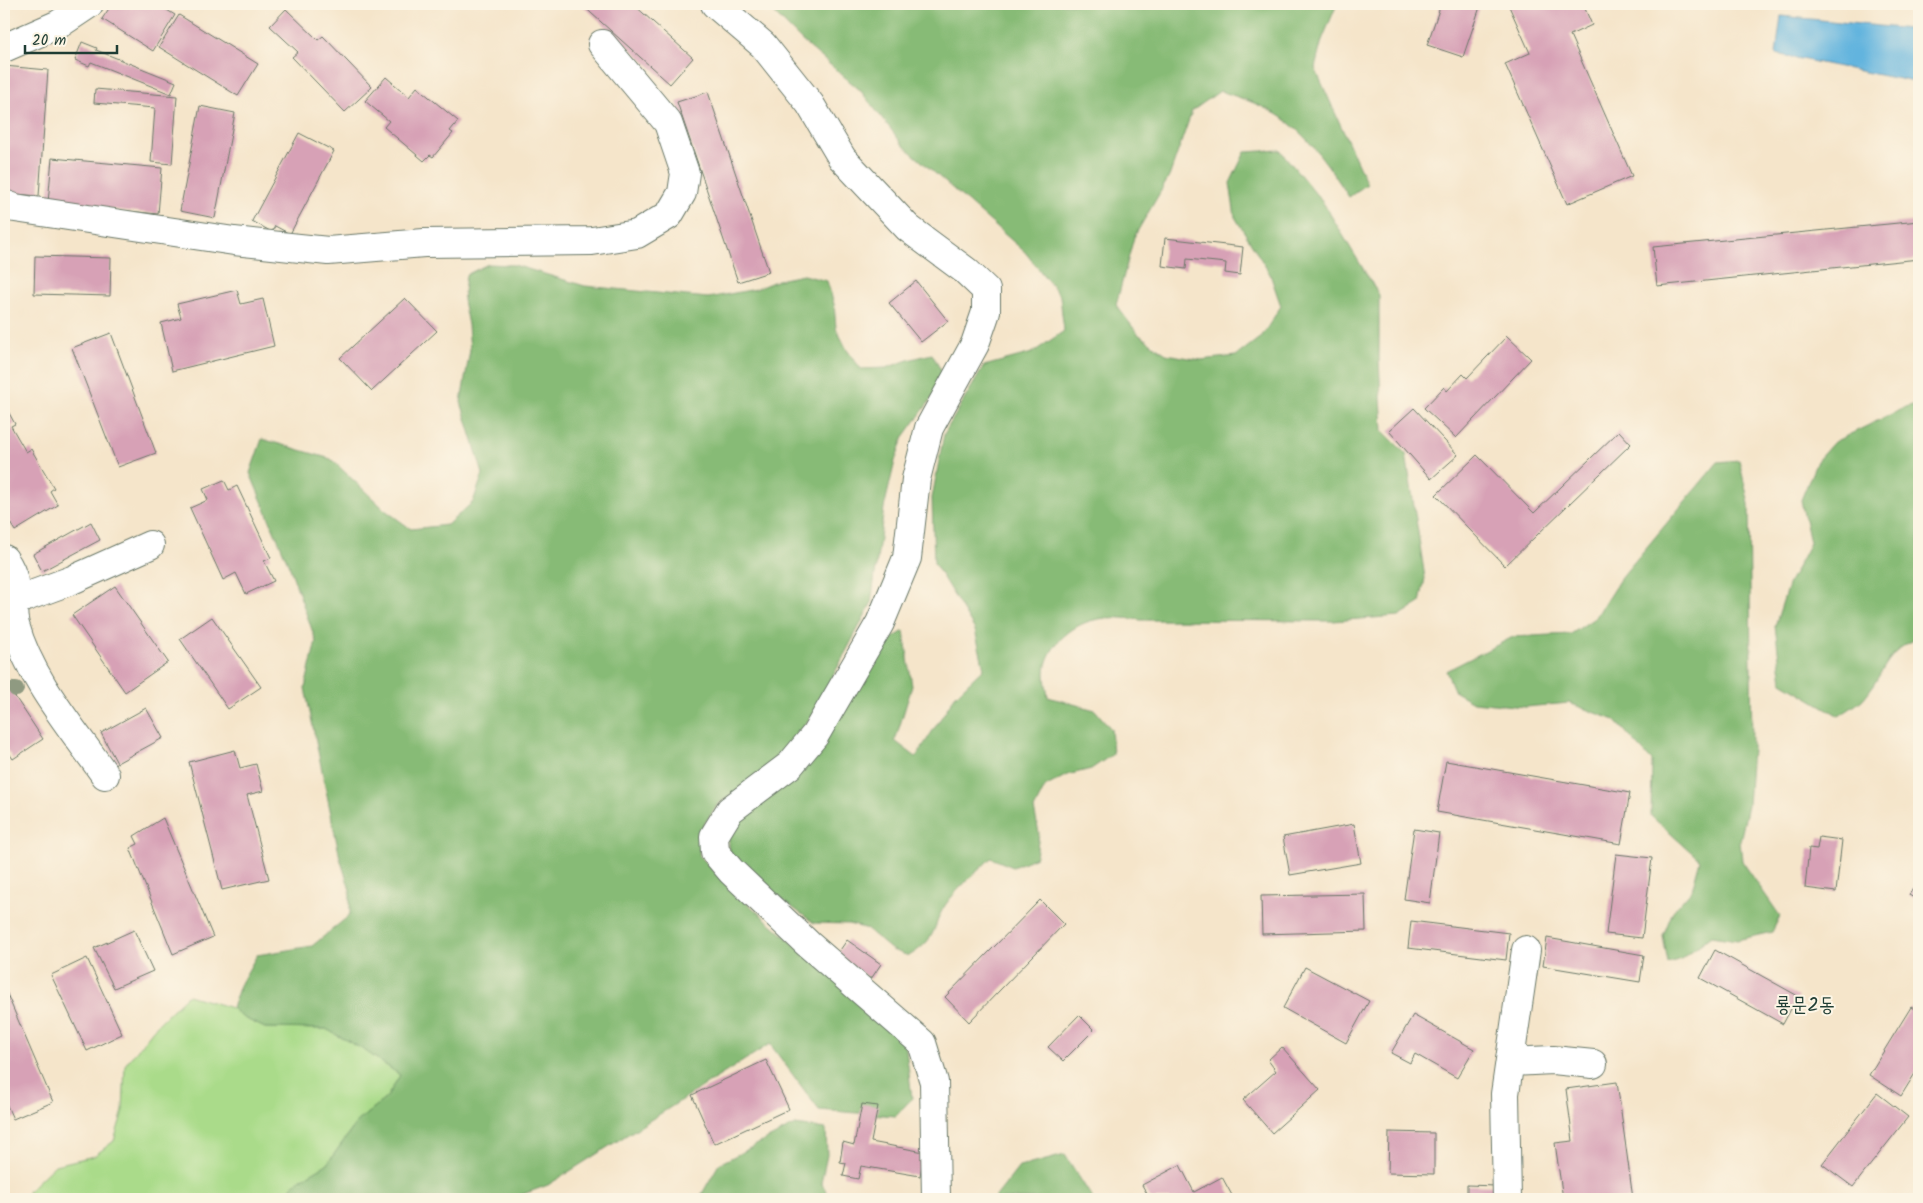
<svg xmlns="http://www.w3.org/2000/svg" width="1923" height="1203" viewBox="0 0 1923 1203" font-family="Kalam,'Poor Story',sans-serif">
	<style>
		.green { fill: #aadb8a; stroke: #648c5f }
		.forest { fill: #87bb76; stroke: #537c55 }
		.water { fill: #62b4de; stroke: #407889 }
		.building { fill: #d7a1b6 }
		.lines { fill: none; stroke-linecap: round; stroke-linejoin: round }
		.minor-casing { stroke: #6a7868; stroke-width: 30 }
		.minor { stroke: #fff; stroke-width: 28 }
		.tree { fill: #8f9a81 }
		.labels { text-anchor: middle; stroke-width: 4; stroke-linejoin: round; paint-order: stroke }
		.quarter-label { font-size: 20px; fill: #1f3d34; stroke: #fcf5e5 }
	</style>
	<rect width="100%" height="100%" fill="#fcf5e5"/>
	<filter id="ink" filterUnits="userSpaceOnUse"><feTurbulence type="fractalNoise" baseFrequency=".02" numOctaves="2"/><feDisplacementMap in="SourceGraphic" scale="10" xChannelSelector="R" yChannelSelector="G"/><feConvolveMatrix kernelMatrix="1 2 1 2 8 2 1 2 1" color-interpolation-filters="sRGB"/></filter>
	<filter id="wash" filterUnits="userSpaceOnUse"><feTurbulence type="fractalNoise" baseFrequency=".0096" numOctaves="4" result="noise"/><feDisplacementMap in="SourceGraphic" scale="20" xChannelSelector="R" yChannelSelector="G"/><feGaussianBlur stdDeviation="1.12" result="paint"/><feColorMatrix in="noise" values="0 0 0 0 0 0 0 0 0 0 0 0 0 0 0 0 0 1.4 0 .05"/><feComposite in="paint" operator="in"/></filter>
	<g filter="url(#wash)">
		<rect width="100%" height="100%" fill="#f5e5ca"/>
		<path class="green" d="M188 995 232 1008 242 1017 265 1028 326 1029 364 1050 400 1075 387 1097 358 1121 327 1164 293 1184 288 1199H28V1191L55 1165 94 1156 114 1141 123 1111 125 1065 158 1024Z"/>
		<path class="forest" d="M765 4H1337L1322 40 1315 68 1367 184 1349 197C1331 169 1311 139 1284 119 1265 106 1242 98 1220 91L1192 111 1169 177 1134 237 1116 305 1138 334 1166 354 1201 360 1236 356 1262 336 1281 306 1270 274 1235 217 1230 183 1245 152 1280 150 1324 204 1379 295V361L1383 431 1406 454 1425 578 1420 603 1399 616 1333 621 1141 620C1125 618 1110 616 1094 620 1070 625 1045 649 1045 674 1045 682 1047 690 1048 697L1095 710 1111 729 1113 754 1091 769 1067 775 1045 787 1034 809 1039 833 1036 857 1013 867 991 858C977 872 961 885 949 900 930 924 942 936 909 956L892 950 865 928 848 924 814 923 742 871 730 852 728 837 740 814 824 740 886 642 904 631 912 686 895 741 916 757 955 696 984 668 975 630 934 563 932 498 944 434 984 366 1032 353 1064 331 1060 296 1025 252 904 146 860 90 801 40Z
			M488 264 514 265 585 286 708 298 756 289 778 280 803 275 827 281 834 304 836 328 847 350 861 369 886 368 908 360 932 354 944 376 932 398 903 438 895 461 884 508 871 604 812 716 783 752 752 780 718 804 701 829 699 855 730 888 905 1041 912 1098 896 1116 819 1110 770 1044 548 1185 510 1199H288L293 1184 327 1164 358 1121 387 1097 400 1075 364 1050 326 1029 265 1028 242 1017 232 1008 240 985 257 955 312 946 350 915V890L340 858 305 688 316 641 290 568 250 473 262 439 331 459 385 510 411 529 447 525 473 502 483 474 461 402 470 350 468 325 463 300 466 275Z
			M1919 404V638C1884 651 1884 676 1862 700 1855 706 1846 711 1839 716L1782 682 1775 626 1788 585 1810 543 1801 500 1817 461 1834 442 1908 406Z
			M1739 460 1749 504 1752 749 1748 805 1740 841 1742 861 1780 916 1772 932 1737 940 1711 936 1681 959 1668 963 1663 936 1673 911 1692 890 1700 860 1651 816 1652 761 1615 720 1569 703 1525 707 1473 702 1455 692 1446 671 1513 637 1571 634 1596 617 1620 579 1718 462Z
			M795 1125 826 1129 827 1155 821 1183 832 1199H699L719 1164Z
			M1065 1155 1093 1199H994L1019 1167Z"/>
		<path class="water" d="M1781 16 1919 30V83L1776 54Z"/>
		<g id="blocks">
			<path class="building" d="M112 4H157L175 15 153 51 102 19Z
				M581 4H633L693 58 670 84Z
				M1441 4H1481L1463 57 1427 45Z
				M1508 4H1583L1592 25 1570 35 1632 176 1567 204 1505 64 1530 53Z
				M286 9 318 40 323 36 372 87 345 112 292 57 298 52 270 26Z
				M179 15 258 64 238 96 159 47Z
				M82 42 97 48 96 50 176 82 171 94 91 62 89 66 75 60Z
				M4 66 48 70 39 196 4 193Z
				M386 77 409 97 417 87 458 121 450 131 453 133 433 157 430 155 424 161 384 127 389 121 365 101Z
				M95 89 177 96 172 164 151 162 155 108 94 103Z
				M708 92 769 272 738 282 677 102Z
				M200 106 235 113 215 218 180 211Z
				M299 133 334 151 290 234 275 226 272 232 252 221Z
				M52 158 162 168 158 214 48 203Z
				M1919 221V259L1657 286 1653 247Z
				M1165 238 1243 247 1240 275 1225 273 1226 263 1187 259 1186 269 1162 266Z
				M35 256 111 258 110 296 34 294Z
				M916 281 948 321 921 342 889 303Z
				M237 290 241 304 263 299 274 346 172 371 161 323 181 318 177 304Z
				M405 298 437 331 372 391 340 358Z
				M111 333 156 453 118 467 72 348Z
				M1507 336 1531 359 1456 438 1424 408 1444 387 1447 391 1463 374 1467 378Z
				M4 404 15 424 11 426 26 452 31 449 54 488 50 491 58 505 15 531 4 513Z
				M1414 408 1458 455 1431 479 1389 431Z
				M1619 431 1631 444 1505 566 1436 495 1477 455 1534 513Z
				M224 480 229 490 237 486 271 558 264 561 274 581 246 594 236 573 223 580 190 508 208 500 203 489Z
				M91 522 100 540 42 571 33 554Z
				M115 586 168 662 125 692 72 615Z
				M212 617 261 687 228 709 180 639Z
				M4 680 43 739 13 759 4 746Z
				M146 708 163 738 117 763 101 733Z
				M235 750 240 768 256 764 263 791 247 795 269 879 222 890 189 762Z
				M1446 761 1630 793 1621 844 1437 812Z
				M163 818 213 937 173 954 130 848 138 844 134 836Z
				M1354 824 1361 863 1290 875 1283 837Z
				M1414 829 1439 833 1430 903 1404 899Z
				M1819 837 1842 840 1836 892 1805 888 1809 848 1817 849Z
				M1616 854 1652 858 1642 938 1606 934Z
				M1919 879V901L1909 895Z
				M1365 894 1366 931 1262 934 1261 896Z
				M1040 900 1064 924 969 1022 945 997Z
				M1411 921 1509 933 1506 960 1408 948Z
				M134 930 153 971 114 988 94 948Z
				M1547 938 1644 955 1640 982 1543 966Z
				M847 940 881 964 871 979 836 956Z
				M1715 950 1798 996 1783 1024 1700 978Z
				M87 958 122 1034 87 1051 51 975Z
				M1305 967 1369 1001 1346 1043 1283 1008Z
				M4 987 53 1102 13 1119 4 1099Z
				M1911 1007 1919 1012V1067L1901 1096 1869 1075Z
				M1079 1015 1094 1030 1063 1061 1048 1047Z
				M1413 1015 1474 1049 1457 1078 1415 1054 1410 1063 1391 1053Z
				M1282 1047 1320 1090 1272 1133 1243 1100 1276 1071 1268 1060Z
				M766 1060 789 1109 714 1144 692 1095Z
				M1617 1082 1633 1199H1563L1555 1143 1573 1141 1566 1089Z
				M1877 1093 1908 1117 1853 1187 1822 1164Z
				M862 1104 878 1106 871 1142 924 1152 920 1176 861 1166 858 1179 843 1176 846 1163 840 1162 843 1142 854 1145Z
				M1389 1132 1434 1133V1174L1388 1173Z
				M1180 1165 1194 1192 1222 1177 1234 1199H1150L1142 1185Z
				M1467 1185 1496 1186 1495 1199H1467Z"/>
		</g>
	</g>
	<g filter="url(#ink)">
		<use href="#blocks" fill-opacity="0" stroke="#6a7868" stroke-width="1"/>
		<g class="lines">
			<g class="minor-casing">
				<path id="minor" d="M715 4 763 45 810 104 842 158 908 228 966 271 986 290V312L975 344 929 428 916 479 907 558 880 623 815 735 790 765 730 810 714 836 715 852 731 871 808 944 922 1043 934 1082 936 1199
					M4 48 59 24 89 4
					M4 204 15 208 234 241 328 251 424 243 592 241 637 234 669 215 682 193 685 173 668 123 602 44
					M4 559C24 588 8 599 15 625 30 680 73 729 105 775
					M15 601 72 580 150 545
					M1510 1062 1553 1060 1593 1064
					M1507 1199 1505 1094 1526 950"/>
			</g>
			<use href="#minor" class="minor"/>
		</g>
		<circle class="tree" cx="16" cy="689" r="8"/>
	</g>
	<g class="labels">
		<g class="quarter-label">
			<text x="1805" y="1011">룡문2동</text>
		</g>
	</g>
	<rect width="1923" height="1203" fill="none" stroke="#fcf5e5" stroke-width="20"/>
	<path d="M25 45v8h92v-8" fill="none" stroke="#1f3d34" stroke-width="2.5"/>
	<text x="32" y="45" font-size="15" fill="#1f3d34" stroke="#fcf5e5" stroke-width="4" paint-order="stroke">20 m</text>
</svg>
